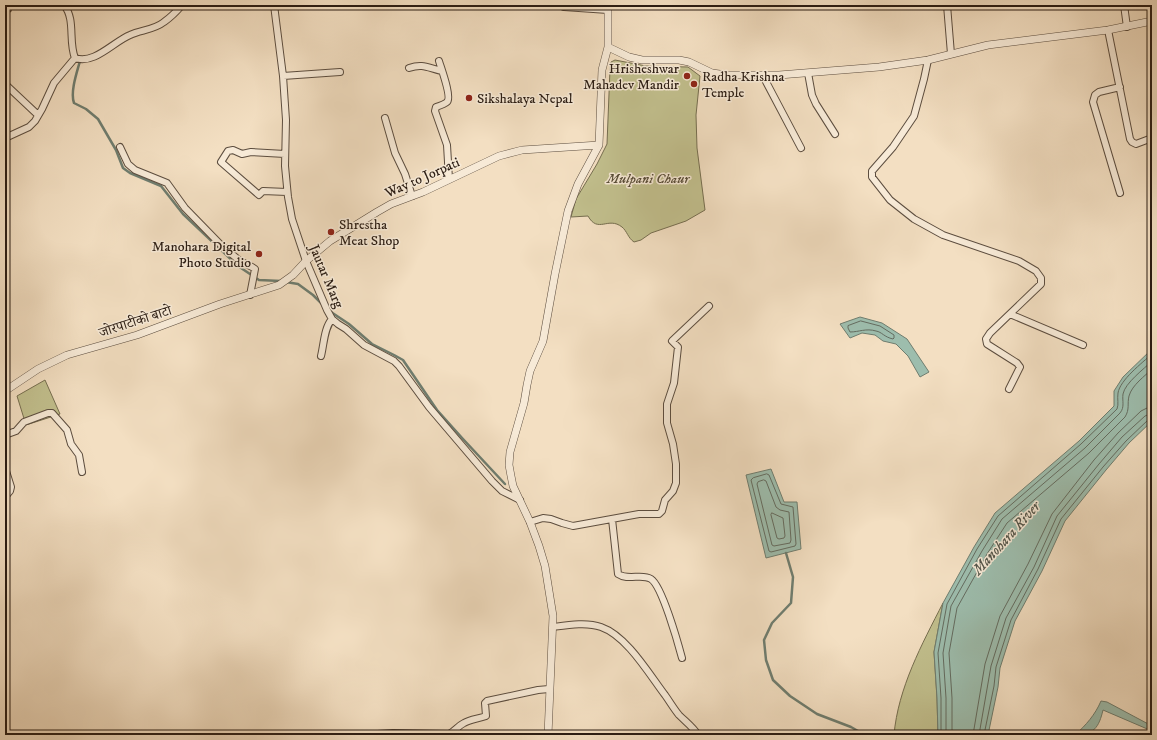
<svg xmlns="http://www.w3.org/2000/svg" width="1157" height="740" viewBox="0 0 1157 740" font-family="'IM FELL DW Pica','Noto Serif Devanagari',serif">
	<style>
		.green { fill: #c2c08e; stroke: #766e50 }
		.water { fill: #9dbdad; stroke: #6f7d6f }
		.lines { fill: none; stroke-linecap: round; stroke-linejoin: round }
		.shore { stroke: #646c60; stroke-width: 1 }
		.stream { stroke: #6f7d6f; stroke-width: 2.5 }
		.minor-casing { stroke: #5c4d3f; stroke-width: 8 }
		.tertiary-casing { stroke: #5c4d3f; stroke-width: 8 }
		.minor { stroke: #f7ead7; stroke-width: 6 }
		.tertiary { stroke: #f7ead7; stroke-width: 7 }
		.poi-dot { fill: #8f2418; stroke: #f7ead7; stroke-width: 1.5 }
		.labels { text-anchor: middle; stroke-width: 3; stroke-linejoin: round; paint-order: stroke }
		.poi-label { font-size: 14px; fill: #2a1c13; stroke: #f7ead7; text-anchor: start }
		.street-label { font-size: 14px; fill: #2a1c13; stroke: #f7ead7 }
		.park-label { font-size: 14px; font-style: italic; fill: #584d38; stroke: #f7ead7 }
		.water-label { font-size: 15px; font-style: italic; fill: #525449; stroke: #f7ead7 }
	</style>
	<rect width="100%" height="100%" fill="#f3dfc2"/>
	<filter id="stains"><feTurbulence type="fractalNoise" baseFrequency=".005" numOctaves="4"/><feColorMatrix values="0 0 0 0 .2 0 0 0 0 .09 0 0 0 0 .02 0 0 0 .5 -.17"/></filter>
	<radialGradient id="worn" r=".72"><stop offset=".6" stop-color="#630" stop-opacity="0"/><stop offset="1" stop-color="#630" stop-opacity=".3"/></radialGradient>
	<path class="green" d="M615 60 646 66 688 67 700 76 696 115 697 148 705 210 686 221 651 233 641 240 634 242C628 238 627 231 622 227 608 216 598 234 588 216L571 217 576 199 597 164 607 144 610 69 611 62Z
		M45 380 60 414 26 425 17 396Z
		M943 603 934 652 937 698 938 735H894C898 688 922 644 943 603Z"/>
	<path class="water" d="M860 317 882 323 907 339 929 372 920 377 908 356 896 344 883 341 875 335 862 333 850 338 840 324Z
		M1152 349V421L1129 443 1106 470 1065 521 1042 571 1015 621 1000 668 998 687 988 735H938L937 698 934 652 943 603 974 547 995 513 1079 441 1114 406V391L1123 377Z
		M771 469 784 502H797L801 549 766 558 746 475Z
		M1101 701 1107 702 1152 726V731L1103 710C1099 727 1094 735 1075 735 1086 725 1095 715 1101 701Z"/>
	<g class="lines">
		<path class="shore" d="M861 321 880 326 894 335V338L893 339C884 337 882 332 876 331 866 328 859 332 850 332L848 328V326Z
			M767 474 769 475 781 504 793 507 796 544 795 546 771 552 769 551 751 480 753 478Z
			M764 480 766 481 776 507 780 510 789 512 791 540 790 543 774 546 772 545 757 484 758 482Z
			M772 513 783 518 785 536 784 538 779 539 777 538 771 515Z
			M941 735V698L938 653 947 604 977 549 998 516 1081 444 1117 409C1119 404 1117 399 1118 393 1120 380 1142 363 1152 354
			M946 735V698L943 653 951 606 982 551 1002 519 1085 448 1120 413C1125 407 1122 401 1123 394 1125 383 1144 369 1152 361
			M952 735V698L949 653 957 608 987 554 1007 523 1089 453 1125 417C1130 409 1127 404 1129 396 1132 385 1145 376 1152 369
			M973 735 985 664 1000 616 1028 564 1052 514 1094 460 1118 433 1141 411 1147 408 1152 407
			M979 735 991 666 1006 618 1034 567 1057 516 1099 464 1122 437 1145 416 1152 413
			M984 735 994 686 996 667 1011 620 1038 569 1061 519 1103 467 1126 441 1148 420 1152 418"/>
		<path class="stream" d="M80 61C77 72 70 92 74 103L86 109 98 119 116 150 123 168 130 173 161 186 183 214 238 266 259 280 281 281
			M286 282 298 284 313 295 323 305
			M331 312 349 324 372 344 394 355 403 360 437 410 463 439 505 484
			M786 553 793 577 791 603 772 623 764 640 766 660 773 680 790 696 817 714 851 727 865 735"/>
		<g class="minor-casing">
			<path id="minor" d="M64 5C76 20 68 41 75 58
				M274 5 283 76 286 120 285 166 288 197 292 219 306 261 327 310 332 319 338 324 346 329 364 345 394 361 399 366 429 407 492 481 502 491 520 500
				M947 5 951 54
				M1124 5 1127 27
				M564 7 608 10
				M5 10 8 9
				M1108 30 1130 139 1132 142 1136 144 1152 138
				M928 60 924 79 914 116 893 147 872 171V177L890 200 914 219 943 235 1019 261 1036 271 1041 278V284L990 333 986 339 987 344 1017 363 1020 367 1009 389
				M439 61C441 68 452 97 447 102 445 104 439 106 436 107L435 111 447 145 449 179
				M409 68C423 63 428 68 442 71
				M808 73 812 95 816 104 835 134
				M283 76 340 72
				M763 76 801 148
				M5 84 38 115
				M385 118 395 153 405 174 412 196
				M5 138 29 127 35 121 42 109 54 83 75 58C94 65 113 42 130 35 141 30 154 30 164 22 171 17 177 11 182 5
				M120 147 128 164 135 170 167 183 185 208 221 245 240 261 252 267 255 269 250 295
				M285 154 251 152 242 154 233 150 228 151 221 162 259 195 263 191 287 192
				M1120 193 1093 102 1095 95 1099 92 1120 87
				M1010 314 1083 345
				M321 356C324 344 324 328 332 319
				M5 435 16 431 24 422 48 413H52L67 430 71 444 79 455 82 472
				M5 468 11 487 10 491 5 497
				M612 519 618 574C628 581 642 573 651 579 662 586 678 643 682 658
				M530 522 543 518 551 519 562 523 573 526 639 514H659L662 511 665 500 673 491 676 483V464L673 444 667 423V404L674 383 678 347 672 341 709 306
				M553 627C568 625 587 622 601 627 627 636 649 674 665 695 670 702 674 709 679 715 686 722 693 727 698 735
				M362 735 393 733 449 734C455 731 458 726 464 723 471 719 478 719 486 716L485 703 487 701 538 690 549 689"/>
		</g>
		<g class="tertiary-casing">
			<path id="tertiary" d="M608 47 629 57 642 60H679L689 62 712 73 727 75H779L879 67 928 60 988 45 1108 30 1152 21
				M5 391 38 369 67 355 137 335 220 304 279 285 293 275 306 261 330 241 377 212 391 204 423 192 499 156 522 150 599 145
				M548 735 553 616 545 566 539 546 530 522 513 486 511 476 509 465 510 452 524 403 527 385 530 371 543 341 555 274 568 211 578 184 599 145 602 70 608 47V5"/>
		</g>
		<use href="#minor" class="minor"/>
		<use href="#tertiary" class="tertiary"/>
	</g>
	<g class="poi-dot">
		<circle cx="687" cy="76" r="4"/>
		<circle cx="694" cy="84" r="4"/>
		<circle cx="469" cy="98" r="4"/>
		<circle cx="331" cy="232" r="4"/>
		<circle cx="259" cy="254" r="4"/>
	</g>
	<g class="labels">
		<g class="poi-label">
			<text x="679" y="73" text-anchor="end">Hrisheshwar<tspan x="679" dy="16">Mahadev Mandir</tspan></text>
			<text x="702" y="81">Radha Krishna<tspan x="702" dy="16">Temple</tspan></text>
			<text x="477" y="103">Sikshalaya Nepal</text>
			<text x="339" y="229">Shrestha<tspan x="339" dy="16">Meat Shop</tspan></text>
			<text x="251" y="251" text-anchor="end">Manohara Digital<tspan x="251" dy="16">Photo Studio</tspan></text>
		</g>
		<g class="street-label">
			<text transform="translate(422 177) rotate(-24)" y="5">Way to Jorpati</text>
			<text transform="translate(327 276) rotate(67)" y="5">Jautar Marg</text>
			<text transform="translate(135 321) rotate(-18)" y="5">जोरपाटीको बाटो</text>
		</g>
		<g class="park-label">
			<text x="648" y="183">Mulpani Chaur</text>
		</g>
		<g class="water-label">
			<text transform="translate(1006 538) rotate(-48)" y="5">Manohara River</text>
		</g>
	</g>
	<rect width="1157" height="740" fill="none" stroke="#f3dfc2" stroke-width="20"/>
	<rect x="6" y="6" width="1145" height="728" fill="none" stroke="#2a1c13" stroke-width="2"/>
	<rect x="10" y="10" width="1137" height="720" fill="none" stroke="#2a1c13"/>
	<rect width="100%" height="100%" filter="url(#stains)"/>
	<rect width="100%" height="100%" fill="url(#worn)"/>
</svg>
